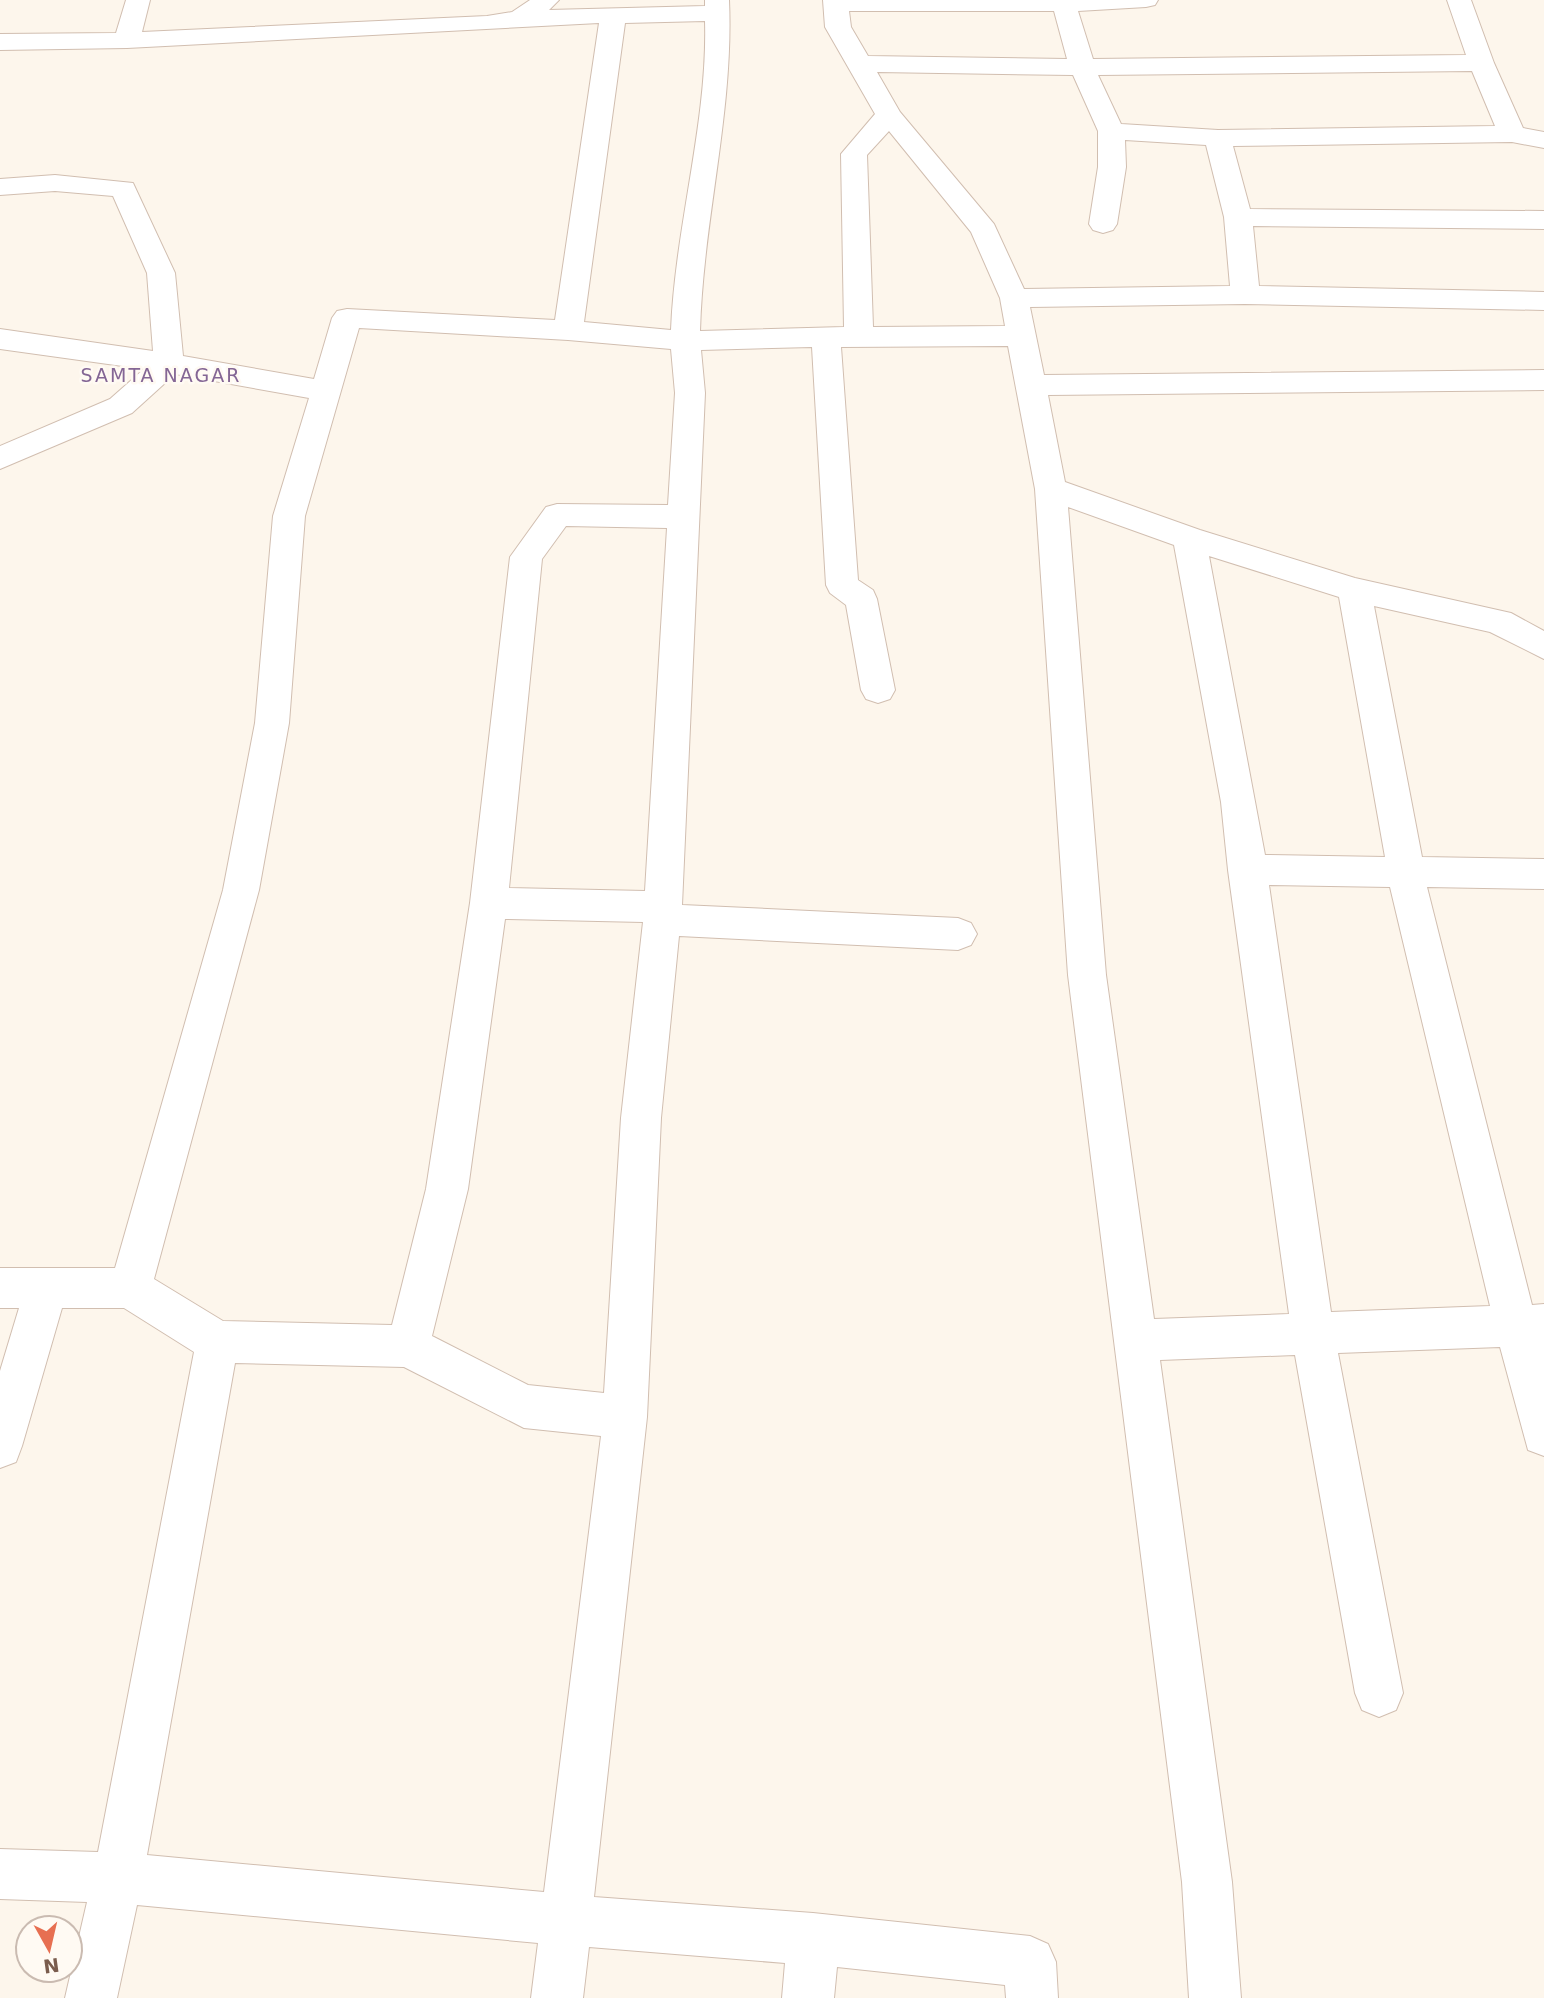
<svg xmlns="http://www.w3.org/2000/svg" width="1544" height="1998" viewBox="0 0 1544 1998" font-family="'DejaVu Sans',sans-serif">
	<style>
		.lines { fill: none; stroke-linecap: round; stroke-linejoin: round }
		.minor-casing { stroke: #d1beb0; stroke-width: 2 }
		.minor { fill: #fff; fill-rule: evenodd }
		.labels { text-anchor: middle; stroke-width: 5; stroke-linejoin: round; paint-order: stroke }
		.far-neighbourhood-label { font-size: 19px; letter-spacing: 2px; fill: #846695; stroke: #fffaf3 }
	</style>
	<rect width="100%" height="100%" fill="#fdf6ec"/>
	<g class="lines">
		<g class="minor-casing">
			<path id="minor" d="M126 0H150L142 32 487 16 512 12 530 0H559L549 10 705 6V0H729C734 111 703 220 700 331L844 327 841 154 875 114 825 27 823 0H1158L1155 5 1146 7 1078 11 1093 59 1466 55 1447 0H1471L1494 63 1523 128 1544 132V148L1512 142 1233 146 1250 209 1544 211V229L1253 226 1259 286 1544 292V310L1245 304 1030 307 1044 375 1544 370V390L1048 395 1065 482 1200 530 1355 578 1511 613 1544 631V659L1490 632 1374 606 1422 857 1544 859V889L1427 887 1532 1305 1544 1304V1456L1528 1450 1500 1347 1338 1353 1403 1693 1396 1710 1379 1717 1362 1710 1355 1693 1295 1355 1160 1360 1232 1882 1241 1998H1189L1182 1882 1068 975 1035 489 1008 346 841 347 858 580 873 590 877 599 895 690 890 699 878 703 866 699 861 690 846 605 830 593 826 585 812 347 701 350 705 393 682 905 958 918 971 923 977 934 971 945 958 950 679 936 661 1118 647 1417 594 1897 813 1913 1030 1936 1048 1944 1056 1962 1058 1998H1006L1005 1985 837 1967 834 1998H782L785 1963 589 1947 583 1998H531L538 1943 137 1905 117 1998H65L87 1902 0 1899V1849L98 1852 194 1352 124 1308H62L22 1446 16 1462 0 1468V1371L19 1308H0V1268H115L223 890 255 723 273 516 309 398 175 374 132 413 0 469V446L110 399 144 369 0 349V329L153 351 147 273 113 196 55 191 0 195V179L55 175 133 183 175 273 183 356 314 379 332 318 337 311 347 309 555 320 599 23 127 48 0 50V34L116 33ZM849 11H1054L1067 59 868 56 851 27ZM705 21C708 122 675 227 671 330L584 322 625 23ZM1472 71 1495 126 1218 130 1121 124 1098 75ZM877 72 1073 75 1098 131V167L1089 224 1093 230 1103 233 1113 230 1117 224 1126 167 1125 140 1206 145 1224 217 1230 286 1024 289 994 224 900 112ZM889 131 971 232 1000 298 1005 326 873 327 867 155ZM359 328 568 340 671 349 675 393 668 505 557 504 546 507 510 557 470 903 426 1189 392 1325 223 1321 154 1279 259 890 289 723 305 516ZM1068 507 1174 545 1221 802 1228 870 1289 1314 1154 1319 1106 975ZM566 526 667 528 645 891 509 888 542 559ZM1209 556 1339 597 1385 857 1265 855ZM1269 885 1390 887 1490 1306 1331 1312ZM505 919 643 922 621 1118 604 1393 528 1385 432 1336 468 1189ZM235 1363 404 1367 524 1428 601 1436 544 1892 147 1855Z"/>
		</g>
		<use href="#minor" class="minor"/>
	</g>
	<g class="labels">
		<g class="far-neighbourhood-label">
			<text x="161" y="382">SAMTA NAGAR</text>
		</g>
	</g>
	<g transform="translate(49 1949) rotate(172)"><circle r="33" fill="#fffaf3" stroke="#cabbb1" stroke-width="2"/>
	<path d="M0-5L12 26L0 18L-12 26Z" fill="#e76f51"/>
	<text y="-10" font-size="19" font-weight="bold" text-anchor="middle" fill="#7a5c4d">N</text>
	</g>
</svg>
